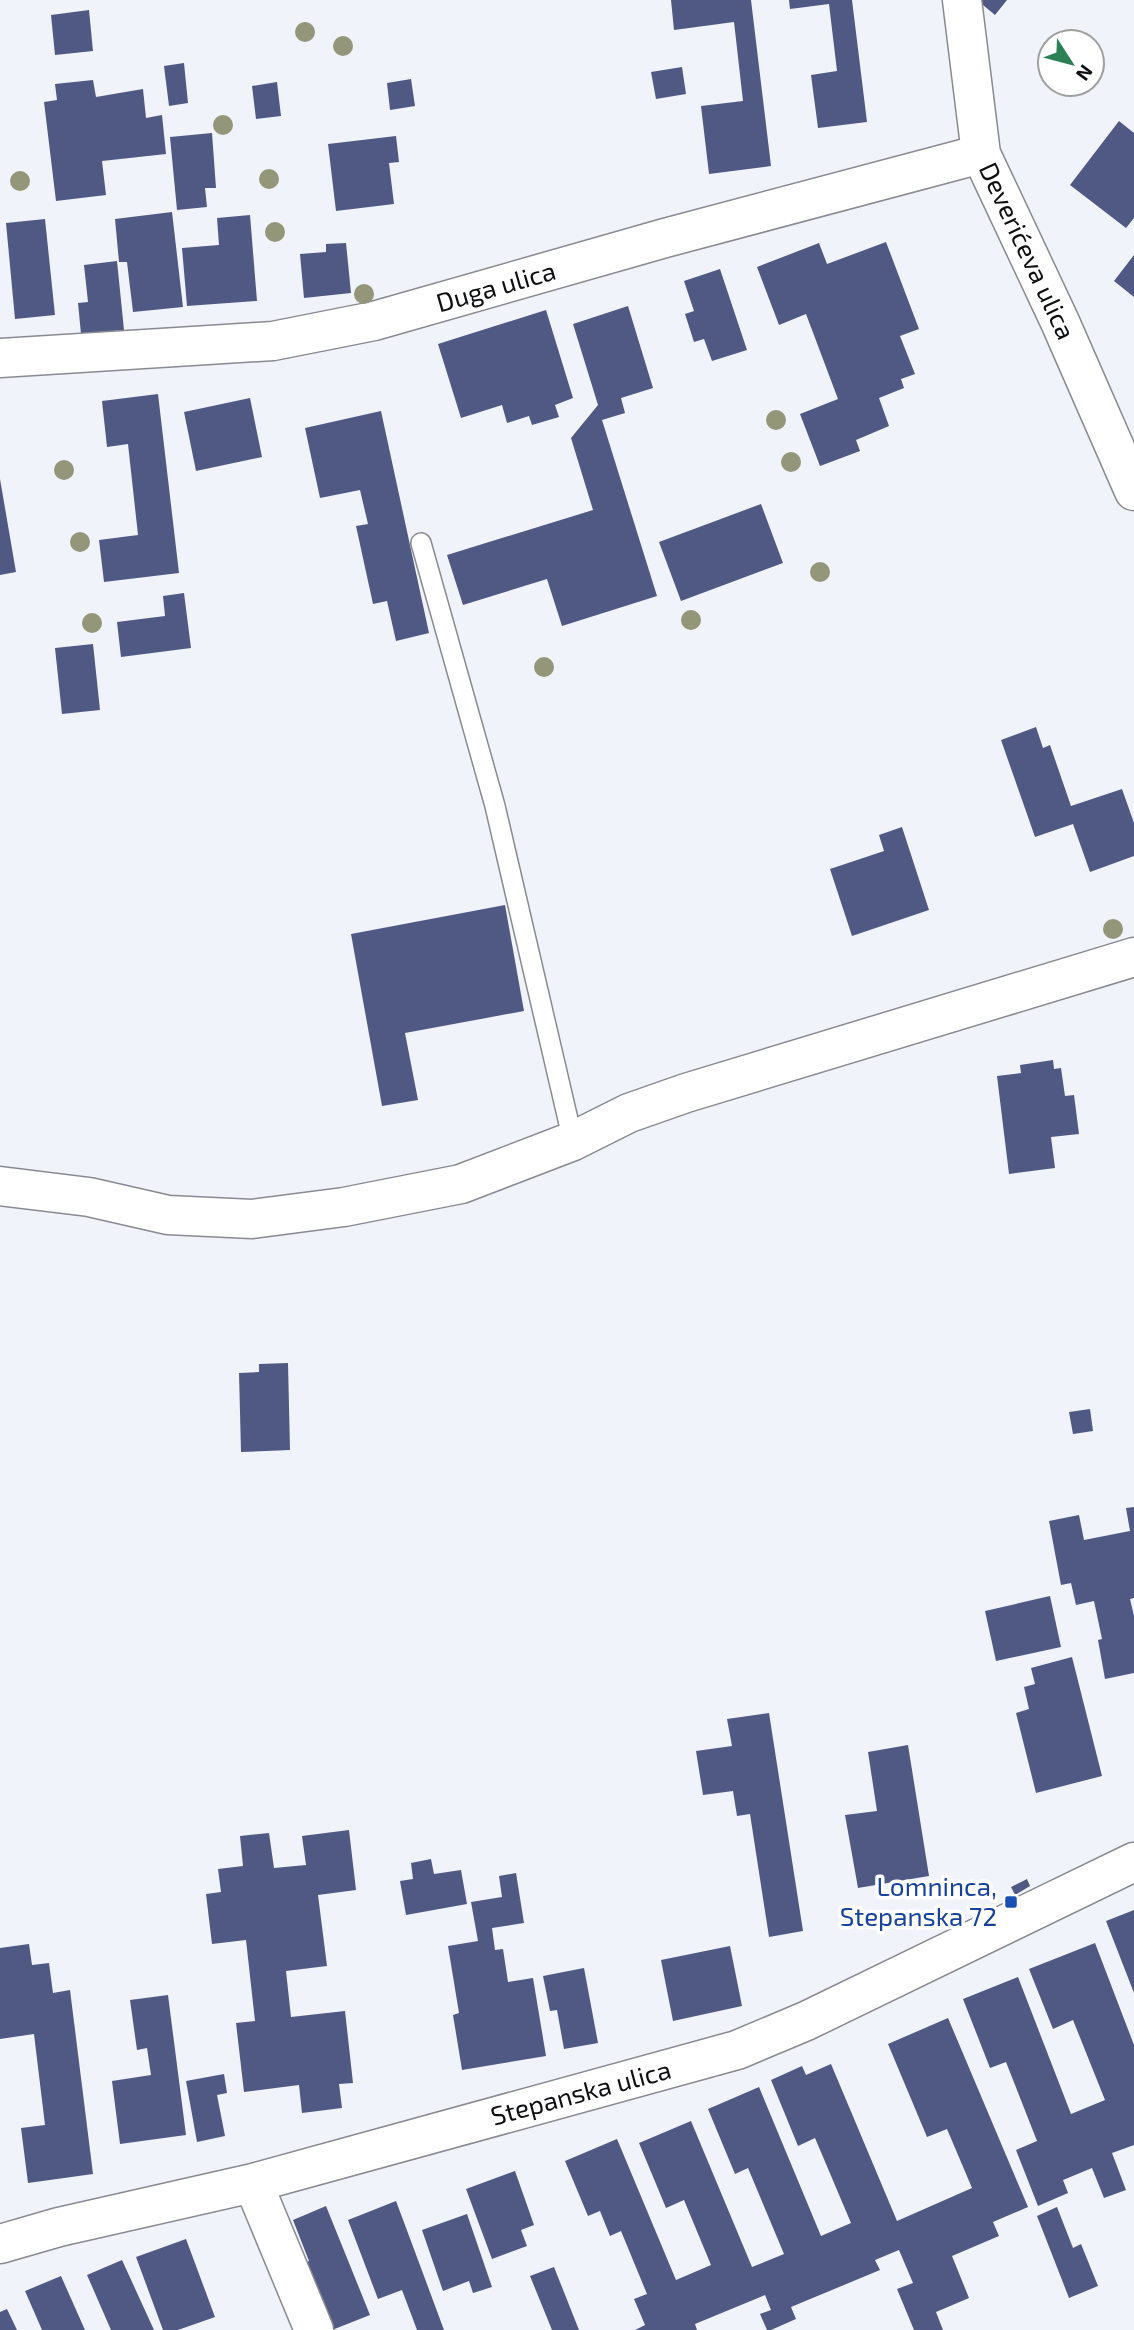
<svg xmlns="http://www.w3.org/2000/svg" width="1134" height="2330" viewBox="0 0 1134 2330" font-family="'Exo 2',sans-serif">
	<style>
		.building { fill: #505983 }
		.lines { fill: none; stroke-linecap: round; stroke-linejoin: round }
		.lane-casing { stroke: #888a91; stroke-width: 22 }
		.street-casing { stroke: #888a91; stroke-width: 41 }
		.lane { stroke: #fff; stroke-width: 19 }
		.street { stroke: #fff; stroke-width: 38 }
		.tree { fill: #939678 }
		.transit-dot { fill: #1a4fb4; stroke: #fff; stroke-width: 2.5 }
		.labels { text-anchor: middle; stroke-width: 7; stroke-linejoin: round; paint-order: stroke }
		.street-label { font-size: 26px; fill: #0d0e10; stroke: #fff }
		.transit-label { font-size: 26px; fill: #164399; stroke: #fff; text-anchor: end }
	</style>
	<rect width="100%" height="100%" fill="#f1f3fa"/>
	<path class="building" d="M671 0H751L771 166 709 174 701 106 743 101 734 22 674 30Z
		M789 0H852L867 122 818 128 811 75 837 71 829 4 790 9Z
		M977 0H1007L995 15Z
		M89 10 93 51 55 55 51 15Z
		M184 63 188 103 169 106 164 66Z
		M682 67 686 94 656 99 651 72Z
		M411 79 415 106 390 110 387 83Z
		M93 80 96 97 143 89 146 118 162 115 166 154 102 161 106 195 56 201 44 102 57 100 55 84Z
		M277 82 281 116 256 119 252 86Z
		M1119 121 1134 133V218L1126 228 1070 185Z
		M212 133 216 188H205L207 207 177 210 170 137Z
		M396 136 399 162 389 163 394 204 336 211 328 144Z
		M172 212 183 307 133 312 127 262H119L115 219Z
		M250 215 257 301 187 306 182 248 219 245 217 218Z
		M45 219 55 315 15 319 6 223Z
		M886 242 919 329 900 336 915 374 901 379 904 388 879 398 889 426 856 440 860 451 820 466 800 414 838 399 806 314 779 325 757 267 819 243 827 264Z
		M346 243 351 293 304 298 300 254 326 252V244Z
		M1134 255V297L1114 281Z
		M117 261 124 330 81 334 78 303 88 302 84 265Z
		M720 269 747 350 712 361 704 339 694 342 685 314 694 311 684 281Z
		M628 306 653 388 621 398 625 413 602 420 657 596 562 626 547 579 463 605 447 555 593 510 571 438 598 405 573 324Z
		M546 310 573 398 555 405 559 417 532 425 529 416 507 423 502 405 461 418 438 344Z
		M158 394 179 573 104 582 99 540 138 535 128 444 107 447 102 401Z
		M250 398 262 457 196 471 184 412Z
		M381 411 429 633 396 641 387 601 373 604 356 526 368 524 360 490 320 498 305 428Z
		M0 479 16 572 0 575Z
		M761 504 783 563 681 601 659 542Z
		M184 593 191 648 121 657 117 622 165 616 163 596Z
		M93 644 100 710 62 714 55 648Z
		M1036 727 1043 748 1050 745 1071 806 1122 789 1134 823V856L1090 872 1073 824 1035 837 1001 740Z
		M902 827 929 910 852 936 830 869 884 851 879 835Z
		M505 905 524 1011 405 1033 418 1100 382 1106 351 934Z
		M1053 1060 1054 1069 1061 1068 1065 1096 1074 1095 1079 1134 1051 1137 1055 1168 1009 1174 997 1076 1021 1073 1020 1065Z
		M288 1363 290 1450 241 1452 239 1373 259 1372V1364Z
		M1090 1409 1093 1431 1073 1434 1069 1412Z
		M1134 1507V1598L1130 1599 1134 1616V1673L1105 1679 1098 1640 1102 1639 1094 1601 1076 1605 1071 1583 1061 1585 1049 1521 1079 1515 1084 1540 1130 1531 1126 1508Z
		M1050 1596 1061 1647 996 1661 985 1611Z
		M1072 1657 1102 1776 1036 1793 1016 1713 1029 1709 1024 1687 1035 1684 1031 1668Z
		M769 1713 803 1931 769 1937 750 1814 737 1816 733 1791 703 1795 696 1751 732 1746 727 1719Z
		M908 1745 929 1876 858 1888 845 1815 877 1811 868 1752Z
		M349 1830 356 1890 318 1895 327 1966 286 1971 291 2017 345 2011 353 2083 339 2084 342 2108 302 2113 299 2085 244 2092 236 2023 255 2021 246 1940 212 1944 206 1894 221 1892 218 1869 243 1866 240 1836 269 1833 274 1868 306 1865 302 1836Z
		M431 1859 434 1874 461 1870 467 1904 406 1915 400 1881 413 1879 411 1863Z
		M516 1873 524 1923 492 1928 495 1950 503 1949 508 1982 533 1978 546 2056 462 2070 453 2015 459 2013 448 1946 478 1941 471 1902 502 1897 499 1876Z
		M1027 1879 1030 1886 1015 1895 1011 1887Z
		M1134 1910V1993L1106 1921Z
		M1095 1943 1134 2045V2145L1112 2153 1126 2190 1104 2198 1092 2168 1063 2180 1068 2193 1038 2206 1016 2150 1037 2141 1006 2062 990 2068 963 1999 1018 1977 1071 2114 1105 2100 1073 2020 1053 2029 1029 1969Z
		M29 1944 32 1965 49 1963 53 1993 70 1990 93 2174 28 2183 21 2128 45 2125 34 2034 0 2039V1948Z
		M730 1946 742 2006 673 2021 661 1960Z
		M584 1968 598 2043 564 2049 557 2010 550 2011 543 1976Z
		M168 1995 186 2135 120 2144 112 2081 151 2075 147 2048 137 2050 130 2000Z
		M948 2018 1028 2207 993 2222 999 2236 952 2256 969 2298 936 2312 943 2330H914L897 2289 913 2283 899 2250 875 2260 880 2270 791 2307 796 2319 771 2330H767L760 2314 771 2310 765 2295 695 2324 697 2330H635L645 2325 634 2299 647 2294 621 2231 610 2236 600 2211 588 2216 565 2161 617 2139 676 2280 711 2265 684 2200 666 2208 639 2143 691 2121 752 2267 784 2254 748 2168 735 2174 708 2109 759 2087 821 2236 851 2223 815 2138 798 2146 771 2080 802 2066 806 2075 831 2064 897 2221 972 2188 947 2129 927 2137 888 2044Z
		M224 2074 227 2093 217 2095 225 2136 197 2142 186 2081Z
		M515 2171 534 2225 521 2230 527 2246 492 2259 466 2189Z
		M396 2201 421 2268 444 2330H417L402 2290 378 2299 348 2220Z
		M326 2206 370 2315 332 2330 297 2266 309 2261 293 2220Z
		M1057 2207 1073 2248 1081 2244 1098 2286 1069 2298 1037 2216Z
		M467 2214 492 2287 473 2293 469 2281 443 2291 422 2230Z
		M186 2239 215 2317 178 2330H163L136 2257Z
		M122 2260 154 2330H111L87 2275Z
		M554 2267 579 2330H552L530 2276Z
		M61 2276 85 2330H42L25 2291Z
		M7 2309 17 2330H0V2312Z"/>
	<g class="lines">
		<g class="lane-casing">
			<path id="lane" d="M421 543 495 806 573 1141"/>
		</g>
		<g class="street-casing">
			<path id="street" d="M962 0 981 154 1060 322 1134 491
				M0 358 273 341 374 321 665 238 981 154
				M0 1186 89 1197 168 1215 252 1219 344 1207 461 1184 573 1141 629 1113 686 1093 1134 957
				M253 2183 314 2330
				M0 2244 59 2227 253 2183 737 2050 806 2021 1134 1862"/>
		</g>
		<use href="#lane" class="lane"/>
		<use href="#street" class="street"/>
	</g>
	<g class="tree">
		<circle cx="305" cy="32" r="10"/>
		<circle cx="343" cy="46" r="10"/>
		<circle cx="223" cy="125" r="10"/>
		<circle cx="269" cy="179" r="10"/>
		<circle cx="20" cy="181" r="10"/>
		<circle cx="275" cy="232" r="10"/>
		<circle cx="364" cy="294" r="10"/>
		<circle cx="776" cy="420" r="10"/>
		<circle cx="791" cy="462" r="10"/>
		<circle cx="64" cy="470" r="10"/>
		<circle cx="80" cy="542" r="10"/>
		<circle cx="820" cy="572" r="10"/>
		<circle cx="691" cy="620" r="10"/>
		<circle cx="92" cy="623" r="10"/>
		<circle cx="544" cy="667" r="10"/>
		<circle cx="1113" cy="929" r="10"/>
	</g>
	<rect class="transit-dot" x="1004" y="1895" width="14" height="14" rx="3.5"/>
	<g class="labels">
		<g class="street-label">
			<text transform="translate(1027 251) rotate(65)" y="9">Deverićeva ulica</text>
			<text transform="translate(496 287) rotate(-16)" y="9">Duga ulica</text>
			<text transform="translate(581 2093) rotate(-15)" y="9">Stepanska ulica</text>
		</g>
		<g class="transit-label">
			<text x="997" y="1896">Lomninca,<tspan x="997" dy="30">Stepanska 72</tspan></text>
		</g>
	</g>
	<g transform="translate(1071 63) rotate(126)"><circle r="33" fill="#ffffff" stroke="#9e9f9f" stroke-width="2"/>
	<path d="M0-5L12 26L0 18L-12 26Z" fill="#2b8155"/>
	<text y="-10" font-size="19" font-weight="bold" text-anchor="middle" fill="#0d0e10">N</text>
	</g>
</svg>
